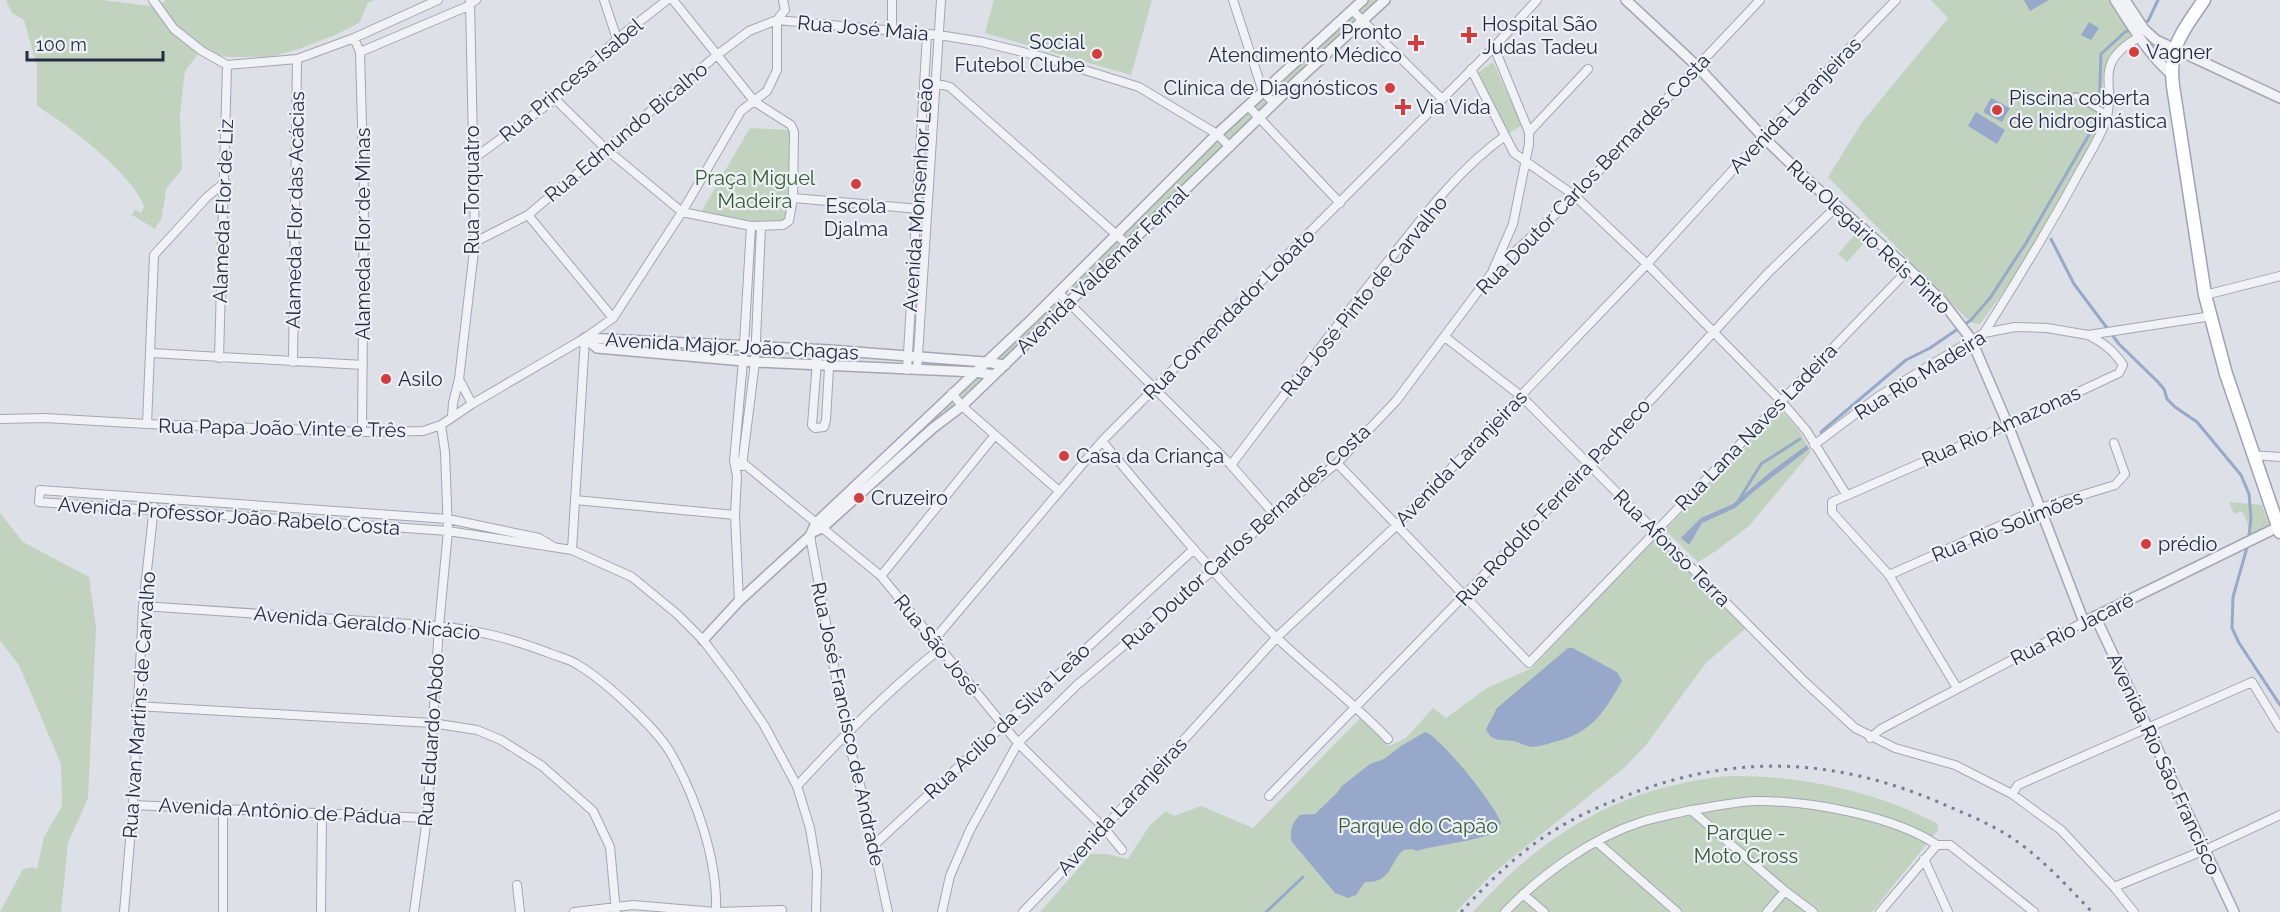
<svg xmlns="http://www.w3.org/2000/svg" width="2280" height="912" viewBox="0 0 2280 912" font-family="Raleway,sans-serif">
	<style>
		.green { fill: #c1d3bf }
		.water { fill: #97a8ca }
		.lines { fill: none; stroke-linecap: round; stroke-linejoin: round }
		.stream { stroke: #97a8ca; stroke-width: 3 }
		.pedestrian-casing { stroke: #a3a6b2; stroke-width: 8 }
		.minor-casing { stroke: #a3a6b2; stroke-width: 10 }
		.tertiary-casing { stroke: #a3a6b2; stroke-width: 12 }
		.primary-casing { stroke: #9da3b4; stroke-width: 15 }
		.pedestrian { stroke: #f1f2f6; stroke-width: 5 }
		.minor { stroke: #f1f2f6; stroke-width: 8 }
		.tertiary { stroke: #f1f2f6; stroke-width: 9 }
		.primary { stroke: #fff; stroke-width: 12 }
		.rail { stroke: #777d92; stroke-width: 3; stroke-dasharray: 3 6; stroke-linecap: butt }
		.poi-dot { fill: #d43d3d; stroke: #edf0f6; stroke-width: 2 }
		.labels { text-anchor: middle; stroke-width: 4.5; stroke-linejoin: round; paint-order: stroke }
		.poi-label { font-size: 20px; fill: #262c40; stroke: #edf0f6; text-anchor: start }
		.street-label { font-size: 20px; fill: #262c40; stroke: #edf0f6 }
		.park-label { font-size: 20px; fill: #355c33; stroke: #edf0f6 }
	</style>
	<rect width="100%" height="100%" fill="#dee0e8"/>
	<path class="green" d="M6 0H103L150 6 165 2V0H374L368 3 359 23 335 35 299 49 270 57H230L198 54 185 71 183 88 180 115 182 169 166 189 162 217 155 229 132 215 135 210 141 213 144 207C136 177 65 122 37 106V66L24 20 12 13Z
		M994 0H1152L1131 75 985 33Z
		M1364 0H1384L1230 146 1217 135Z
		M1931 0H2108L2134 37 2109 56 2103 75 2102 117 2089 148 2050 221 2017 273 1980 324 1973 323 1966 318 1828 177 1863 121 1948 18Z
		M2117 0H2124L2144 31 2170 48 2168 61 2165 62 2140 33Z
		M1493 62 1522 125 1508 134 1475 75Z
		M750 128 790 130 793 135 789 218 785 222 752 225 705 214 702 210Z
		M1217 136 1228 147 1072 293 1068 289Z
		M1858 231 1868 239 1847 262 1838 254Z
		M1055 300 1061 306 1005 363 989 360Z
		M972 376 985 378 946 413 940 407Z
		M938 408 945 414 899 456 895 450Z
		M1781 410 1800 432 1811 452 1749 526 1716 551 1698 562 1665 530Z
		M2229 502 2262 505 2270 527 2252 536 2244 514 2241 511 2234 514Z
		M0 513 23 542 89 577 96 627 88 798 68 843 61 912H0L23 869 32 867 37 869 44 837 62 806 61 764 19 665 0 641Z
		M1655 538 1747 627 1705 664 1646 745 1625 767 1492 874 1456 912H1040L1091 854H1107L1128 859 1150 825 1166 811 1174 816 1201 806 1253 828 1362 716 1389 746 1406 738 1433 708 1446 718 1487 688 1532 668Z
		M1728 776C1799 775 1874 790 1938 824V830L1872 912H1473C1544 833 1620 787 1728 776Z"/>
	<path class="water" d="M2024 0H2049L2030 11Z
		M2089 22 2099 28 2091 40 2081 35Z
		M1991 98 2010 108 2002 122 1983 112Z
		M1976 112 2005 130 1997 144 1968 126Z
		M1807 445 1809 449 1758 488 1735 508 1702 523 1689 545 1681 538 1701 518 1733 504 1769 473Z
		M1568 648H1573L1617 672 1622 681C1604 712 1592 733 1554 742 1547 744 1538 747 1531 747 1525 746 1519 742 1513 741 1501 739 1492 743 1486 729L1497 708Z
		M1425 732C1441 737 1495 805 1501 823 1499 826 1499 828 1496 831 1478 842 1438 844 1417 851L1411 849 1403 850C1389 864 1391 883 1365 882L1356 895 1348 898 1335 893 1292 842C1289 831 1292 823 1300 815L1315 814 1337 793 1342 786 1370 764 1384 759 1401 746Z"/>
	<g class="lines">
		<path class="stream" d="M2144 23 2148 21 2158 0
			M2051 239 2074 284 2119 344 2157 381 2164 389 2167 399 2175 407 2197 422 2241 475 2249 494 2251 518 2248 544 2233 597 2232 628 2239 643 2280 705
			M1821 432 1906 360 1930 348 1971 320 1990 298 2026 243 2097 121 2099 111 2101 54 2125 32 2132 29
			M1739 500 1761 464 1800 439
			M1266 912 1303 877"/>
		<g class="pedestrian-casing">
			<path id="pedestrian" d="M2076 96 2107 114"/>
		</g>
		<g class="minor-casing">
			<path id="minor" d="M153 0 174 29 202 51 227 65
				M604 0 617 39
				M1233 0 1263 92 1274 103
				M1352 10 1441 98
				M892 32V0
				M354 38 360 52 364 197 362 432
				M360 52 466 7 476 0
				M227 65 297 59 354 38 438 0
				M1471 69 1514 153 1575 196 1647 264 1781 401 1806 430 1846 494
				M932 82 950 87 1128 245
				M555 99 606 149 682 212 751 226 783 225 789 221 793 198 794 132 791 125 755 102 673 0
				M1248 106 1340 203
				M1529 132 1588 69
				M473 159 555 99 617 39 667 0
				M793 198 920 209
				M528 215 613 318
				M475 242 528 215 717 55 749 31 777 20 939 35 982 42 1043 57 1139 87 1217 134 1230 147
				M1493 270 1513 224 1529 144V132L1494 47
				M1058 292 1231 465 1274 514
				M2205 295 2280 276
				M1984 333C2016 282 2047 232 2075 180 2085 161 2098 142 2105 123 2119 83 2089 66 2139 37
				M1445 337 1521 396 1805 682 1855 728 1895 748 1955 765 2012 794 2061 830 2114 887 2134 912
				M818 349 812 425 815 428 824 427 826 420 830 350
				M151 353 363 365
				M219 358 227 65
				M293 362 297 59
				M907 370 927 35
				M917 370 941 0
				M459 379 472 404
				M952 393 962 406 1059 491
				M452 416 453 403 459 379 475 242 470 0
				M0 419 45 418 147 424 362 432 423 431 441 425 472 404 585 338 613 318 682 212 741 111 767 91 777 70V20L785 10 783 0
				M147 424 154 255 207 197 225 182
				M1102 441C1158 508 1214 576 1276 637 1313 672 1353 702 1388 739
				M1814 445 1879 396 1984 333 2015 327 2047 328 2088 335 2212 316
				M2252 455 2280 457
				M734 461 743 463 881 576 1018 743 1104 828 1122 850
				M1337 463 1529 663 1909 269
				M1231 465C1285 394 1337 324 1393 255 1426 213 1461 167 1505 136
				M742 466 755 362 761 227
				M575 500 735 515
				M810 536 846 732 864 800 888 912
				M554 547 539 538 448 519 40 490 39 502 448 531 572 550 632 577 677 614 703 640 734 681 764 725 797 786 810 828 817 871 816 912
				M572 550 585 338
				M1889 575 2040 508 2115 485 2125 474 2114 443
				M881 576 995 435
				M739 601 735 515 737 476 734 461 743 361 751 226
				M143 606 439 626C480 631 510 638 549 653 558 657 570 659 578 665 604 680 655 727 670 752 696 797 718 860 716 912
				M933 641 1102 441 1494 47 1537 0
				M1957 688 1889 575 1832 512V502L2008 425 2119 373 2123 365C2114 351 2104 343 2088 335
				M136 706 432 723 477 730 501 740 542 766 593 811 610 847 616 912
				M1870 738 1881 729 2084 622
				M797 786C842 737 888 690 940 649
				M2012 794 2018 785 2252 682 2280 728
				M1269 796 1589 467 1768 273 1836 207
				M133 805 427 818
				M1691 810C1713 807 1737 801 1759 801 1810 801 1895 816 1937 845
				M1597 842 1677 912
				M874 845 1194 549
				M1937 845H1950L2034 912
				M1924 859 1948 912
				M517 885 520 912
				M2114 887 2205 850 2280 815
				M1523 894 1544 912
				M124 912 133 805 143 606 154 507
				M223 912V808
				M321 912 322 814
				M414 912 427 818 439 626 448 531 445 452 441 425
				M574 912 633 905 716 912 782 910
				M942 912 950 876 970 830 1018 743 1077 685 1213 570 1274 514 1337 463 1396 401 1491 274 1575 196 1760 0
				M1023 912 1104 828 1277 637 1396 526 1647 264 1763 137 1896 0
				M1505 912C1541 875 1591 838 1641 822 1657 817 1674 814 1691 810L1785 891 1813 912
				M1767 912 1785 891
				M1880 912 1937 845"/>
		</g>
		<g class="tertiary-casing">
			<path id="tertiary" d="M1626 0 1698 67 1763 137 1813 185 1909 269 1942 301 1971 339 2008 425 2084 622 2278 527
				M2115 0C2132 26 2148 54 2171 74
				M2125 0 2144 29 2156 40 2280 98
				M585 338 830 350 985 362 1005 365
				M585 338 597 348 755 362 976 372 993 375
				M813 532 822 528 933 428 962 406 1299 79 1385 0
				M2095 616 2234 912
				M703 640 739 601 810 536 816 523 1032 319 1217 134 1363 0"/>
		</g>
		<g class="primary-casing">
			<path id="primary" d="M2204 0C2183 31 2168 46 2173 86L2205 295 2226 374 2280 532"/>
		</g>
		<use href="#pedestrian" class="pedestrian"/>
		<use href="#minor" class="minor"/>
		<use href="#tertiary" class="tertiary"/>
		<use href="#primary" class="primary"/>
		<path class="rail" d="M1461 912C1483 888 1507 864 1534 844 1558 826 1586 812 1613 801 1727 753 1830 755 1943 804 1966 814 1991 824 2012 838 2042 858 2067 886 2092 912"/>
	</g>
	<g class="poi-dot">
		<path d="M1466 26h6v6h6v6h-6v6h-6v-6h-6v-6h6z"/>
		<path d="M1413 34h6v6h6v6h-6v6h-6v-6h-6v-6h6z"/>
		<circle cx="2134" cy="52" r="6"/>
		<circle cx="1097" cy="54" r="6"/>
		<circle cx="1390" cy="88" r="6"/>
		<path d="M1400 98h6v6h6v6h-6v6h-6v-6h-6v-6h6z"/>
		<circle cx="1997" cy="110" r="6"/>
		<circle cx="856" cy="184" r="6"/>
		<circle cx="386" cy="379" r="6"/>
		<circle cx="1064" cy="456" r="6"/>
		<circle cx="859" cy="498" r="6"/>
		<circle cx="2146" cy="544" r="6"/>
	</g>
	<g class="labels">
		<g class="poi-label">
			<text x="1482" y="31">Hospital São<tspan x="1482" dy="23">Judas Tadeu</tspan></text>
			<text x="1402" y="39" text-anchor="end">Pronto<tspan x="1402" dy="23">Atendimento Médico</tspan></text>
			<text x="1085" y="49" text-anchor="end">Social<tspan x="1085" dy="23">Futebol Clube</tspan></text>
			<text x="2146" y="59">Vagner</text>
			<text x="1378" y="95" text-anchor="end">Clínica de Diagnósticos</text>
			<text x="2009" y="105">Piscina coberta<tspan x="2009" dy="23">de hidroginástica</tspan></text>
			<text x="1416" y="114">Via Vida</text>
			<text x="856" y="213" text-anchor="middle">Escola<tspan x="856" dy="23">Djalma</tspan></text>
			<text x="398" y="386">Asilo</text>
			<text x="1076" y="463">Casa da Criança</text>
			<text x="871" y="505">Cruzeiro</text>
			<text x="2158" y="551">prédio</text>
		</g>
		<g class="street-label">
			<text transform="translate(863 28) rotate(5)" y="7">Rua José Maia</text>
			<text transform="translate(571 80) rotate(-40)" y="7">Rua Princesa Isabel</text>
			<text transform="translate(1795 105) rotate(-46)" y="7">Avenida Laranjeiras</text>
			<text transform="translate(626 132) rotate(-40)" y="7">Rua Edmundo Bicalho</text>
			<text transform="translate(1593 174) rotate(-46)" y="7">Rua Doutor Carlos Bernardes Costa</text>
			<text transform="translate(472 190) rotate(-90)" y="7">Rua Torquatro</text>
			<text transform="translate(918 195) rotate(-86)" y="7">Avenida Monsenhor Leão</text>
			<text transform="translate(295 210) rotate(-89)" y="7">Alameda Flor das Acácias</text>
			<text transform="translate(223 211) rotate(-88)" y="7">Alameda Flor de Liz</text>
			<text transform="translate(363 234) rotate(-90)" y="7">Alameda Flor de Minas</text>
			<text transform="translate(1869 237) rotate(43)" y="7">Rua Olegário Reis Pinto</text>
			<text transform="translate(1102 270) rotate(-44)" y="7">Avenida Valdemar Fernal</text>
			<text transform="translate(1364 296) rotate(-51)" y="7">Rua José Pinto de Carvalho</text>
			<text transform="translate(1229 314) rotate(-45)" y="7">Rua Comendador Lobato</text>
			<text transform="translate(732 346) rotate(3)" y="7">Avenida Major João Chagas</text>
			<text transform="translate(1920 375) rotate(-32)" y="7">Rua Rio Madeira</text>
			<text transform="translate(2001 426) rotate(-24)" y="7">Rua Rio Amazonas</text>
			<text transform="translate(1756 427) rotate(-46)" y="7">Rua Lana Naves Ladeira</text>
			<text transform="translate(282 428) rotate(1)" y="7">Rua Papa João Vinte e Três</text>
			<text transform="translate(1461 458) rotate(-46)" y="7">Avenida Laranjeiras</text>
			<text transform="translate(1553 502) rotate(-47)" y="7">Rua Rodolfo Ferreira Pacheco</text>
			<text transform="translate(229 516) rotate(4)" y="7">Avenida Professor João Rabelo Costa</text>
			<text transform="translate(2007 526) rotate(-22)" y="7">Rua Rio Solimões</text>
			<text transform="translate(1246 537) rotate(-42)" y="7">Rua Doutor Carlos Bernardes Costa</text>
			<text transform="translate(1672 548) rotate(45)" y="7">Rua Afonso Terra</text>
			<text transform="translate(367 623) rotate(5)" y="7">Avenida Geraldo Nicácio</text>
			<text transform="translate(2072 629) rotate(-27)" y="7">Rua Rio Jacaré</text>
			<text transform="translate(937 645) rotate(51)" y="7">Rua São José</text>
			<text transform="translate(139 705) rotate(-86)" y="7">Rua Ivan Martins de Carvalho</text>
			<text transform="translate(1007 721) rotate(-43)" y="7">Rua Acílio da Silva Leão</text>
			<text transform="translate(848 724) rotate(78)" y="7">Rua José Francisco de Andrade</text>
			<text transform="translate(431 740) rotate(-86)" y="7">Rua Eduardo Abdo</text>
			<text transform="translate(2164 764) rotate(65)" y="7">Avenida Rio São Francisco</text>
			<text transform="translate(1122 806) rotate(-47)" y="7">Avenida Laranjeiras</text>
			<text transform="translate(280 811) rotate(3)" y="7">Avenida Antônio de Pádua</text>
		</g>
		<g class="park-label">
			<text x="755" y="185">Praça Miguel<tspan x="755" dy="23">Madeira</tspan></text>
			<text x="1418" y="833">Parque do Capão</text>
			<text x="1746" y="840">Parque -<tspan x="1746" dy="23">Moto Cross</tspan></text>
		</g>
	</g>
	<path d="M27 51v9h136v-9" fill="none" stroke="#262c40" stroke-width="3"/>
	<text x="36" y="51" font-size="18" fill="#262c40" stroke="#edf0f6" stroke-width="4.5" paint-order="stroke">100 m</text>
</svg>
